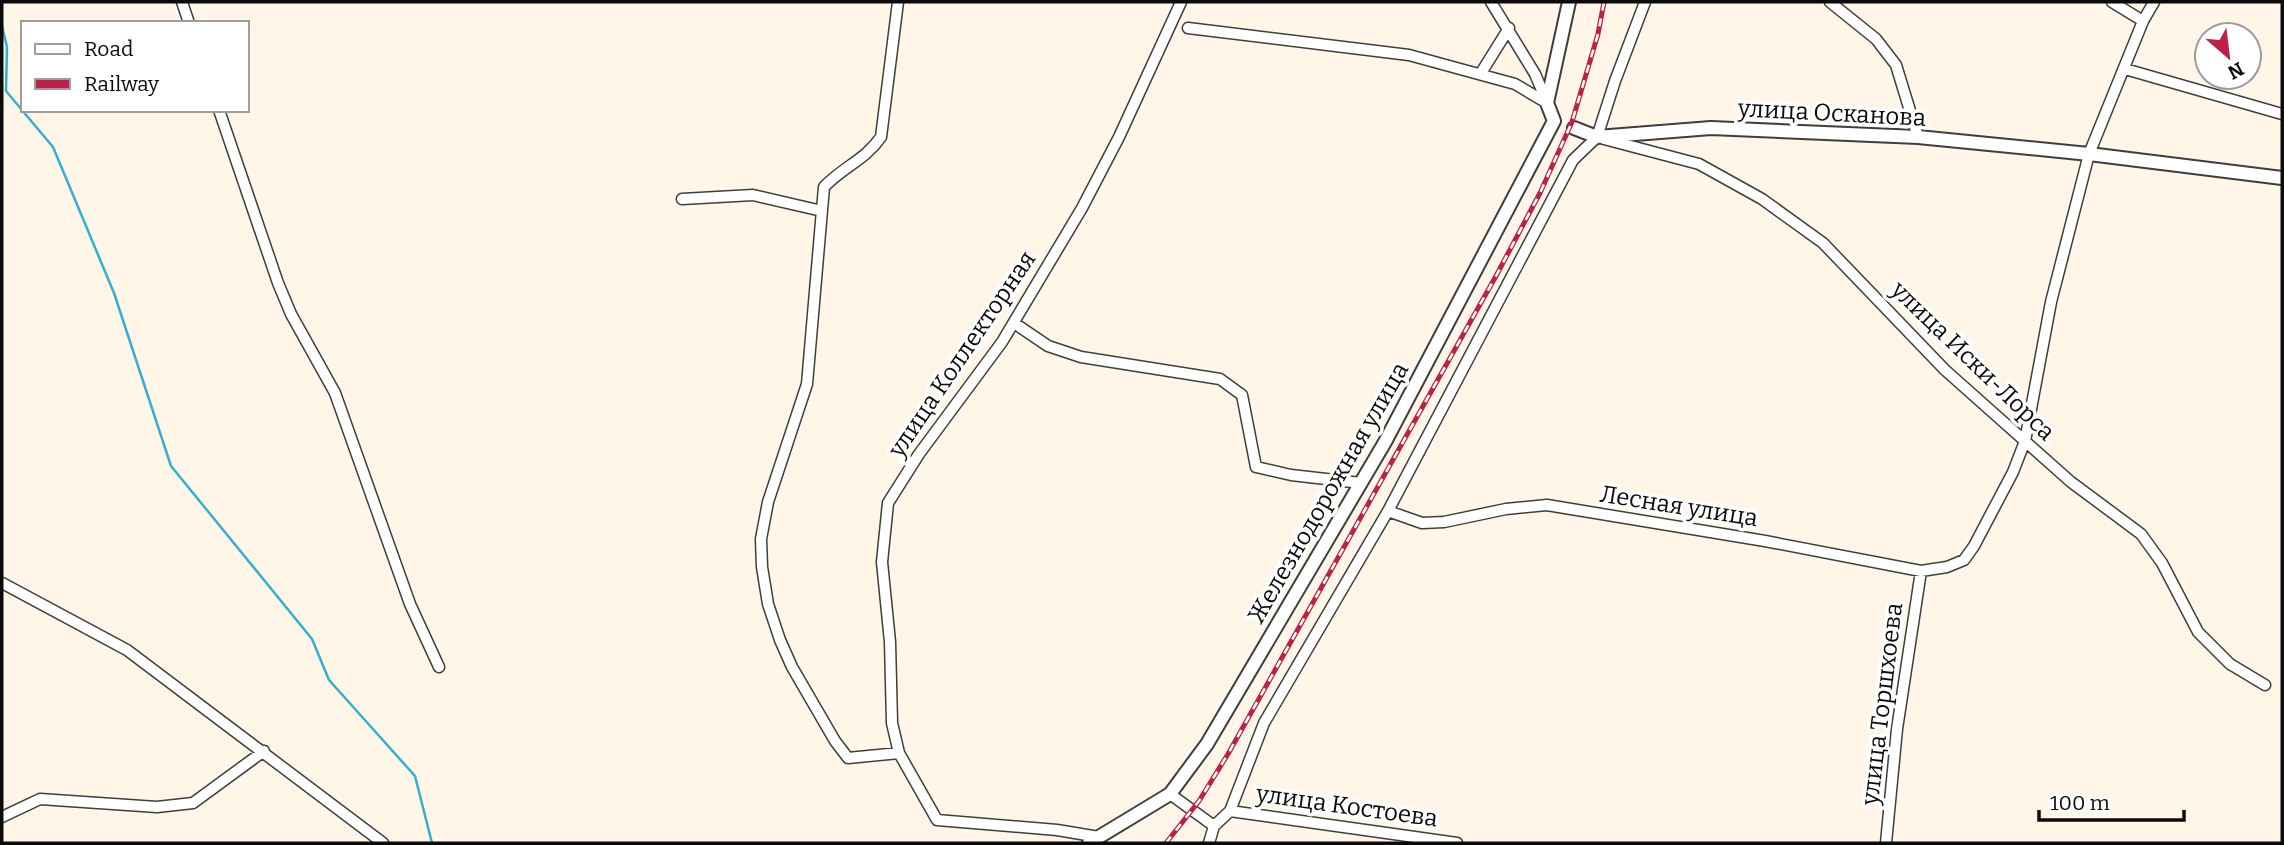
<svg xmlns="http://www.w3.org/2000/svg" width="2284" height="845" viewBox="0 0 2284 845" font-family="Bitter,serif">
	<style>
		.lines { fill: none; stroke-linecap: round; stroke-linejoin: round }
		.stream { stroke: #30b1d1; stroke-width: 2.5 }
		.minor-casing { stroke: #3e3e3e; stroke-width: 13 }
		.tertiary-casing { stroke: #3e3e3e; stroke-width: 16 }
		.minor { stroke: #fff; stroke-width: 10 }
		.tertiary { stroke: #fff; stroke-width: 12 }
		.rail-casing { stroke: #be2047; stroke-width: 5 }
		.rail { stroke: #fff; stroke-width: 2.5; stroke-dasharray: 8; stroke-linecap: butt }
		.labels { text-anchor: middle; stroke-width: 7; stroke-linejoin: round; paint-order: stroke }
		.street-label { font-size: 24px; fill: #0b0b0b; stroke: #fff }
	</style>
	<rect width="100%" height="100%" fill="#fff6e8"/>
	<g class="lines">
		<path class="stream" d="M2 26 7 47 6 91 53 147 114 293 171 466 312 639 329 680 415 776 432 843"/>
		<g class="minor-casing">
			<path id="minor" d="M182 2 189 23
				M898 2 881 137C864 161 844 166 824 187L807 384 768 502 761 539 762 567 768 604 780 640 792 667 835 741 848 758 899 753
				M1491 2 1535 74 1547 102
				M1830 2 1876 39 1896 65 1918 137
				M2112 2 2143 21
				M1188 28 1409 55 1515 84 1547 103
				M2125 69 2282 114
				M1481 73 1509 28
				M219 110 278 283 291 314 335 393 410 604 439 667
				M1604 139 1699 164 1762 199 1823 243 1945 370 2071 482 2141 534 2162 563 2198 632 2230 664 2265 685
				M682 199 753 195 822 211
				M1014 323 1048 346 1081 357 1220 379 1242 395 1256 467 1291 475 1361 483
				M1388 511 1422 523 1444 522 1506 509 1547 505 1765 541 1921 571 1947 567 1964 560 1974 546 2013 472 2025 441 2051 302 2089 154 2143 21 2154 2
				M2 583 127 650 383 843
				M1170 794 1214 826
				M1230 811 1457 843
				M2 817 40 799 157 807 193 803 264 751
				M1099 837 1057 830 937 820 899 753 892 723 890 642 882 562 888 503 919 454 1002 342 1082 208 1119 137 1181 2
				M1209 843 1214 826 1230 811 1264 723 1388 511 1573 160 1597 137 1615 81 1645 2
				M1886 843 1897 729 1921 571"/>
		</g>
		<g class="tertiary-casing">
			<path id="tertiary" d="M1554 121 1547 103 1569 2
				M1574 128 1597 137 1711 128 1918 137 2089 154 2282 178
				M1089 843 1170 794 1207 744 1385 442 1554 121"/>
		</g>
		<use href="#minor" class="minor"/>
		<use href="#tertiary" class="tertiary"/>
		<g class="rail-casing">
			<path id="rail" d="M1166 843 1199 801 1228 754 1496 276 1540 193 1572 122 1598 34 1604 2"/>
		</g>
		<use href="#rail" class="rail"/>
	</g>
	<g class="labels">
		<g class="street-label">
			<text transform="translate(1832 113) rotate(3)" y="8">улица Осканова</text>
			<text transform="translate(962 354) rotate(-56)" y="8">улица Коллекторная</text>
			<text transform="translate(1973 361) rotate(44)" y="8">улица Иски-Лорса</text>
			<text transform="translate(1328 493) rotate(-60)" y="8">Железнодорожная улица</text>
			<text transform="translate(1679 506) rotate(9)" y="8">Лесная улица</text>
			<text transform="translate(1882 704) rotate(-83)" y="8">улица Торшхоева</text>
			<text transform="translate(1347 806) rotate(8)" y="8">улица Костоева</text>
		</g>
	</g>
	<rect width="2284" height="845" fill="none" stroke="#0b0b0b" stroke-width="7"/>
	<rect x="21" y="21" width="228" height="91" fill="#ffffff" stroke="#9d9d9d" stroke-width="2"/>
	<rect x="35" y="44" width="35" height="10" fill="#ffffff" stroke="#9d9d9d" stroke-width="2"/>
	<text x="84" y="56" font-size="21" fill="#0b0b0b">Road</text>
	<rect x="35" y="79" width="35" height="10" fill="#be2047" stroke="#9d9d9d" stroke-width="2"/>
	<text x="84" y="91" font-size="21" fill="#0b0b0b">Railway</text>
	<g transform="translate(2228 56) rotate(152)"><circle r="33" fill="#ffffff" stroke="#9d9d9d" stroke-width="2"/>
	<path d="M0-5L12 26L0 18L-12 26Z" fill="#be2047"/>
	<text y="-10" font-size="19" font-weight="bold" text-anchor="middle" fill="#0b0b0b">N</text>
	</g>
	<path d="M2039 810v10h145v-10" fill="none" stroke="#0b0b0b" stroke-width="3.5"/>
	<text x="2050" y="810" font-size="21" fill="#0b0b0b" stroke="#ffffff" stroke-width="5" paint-order="stroke">100 m</text>
</svg>
